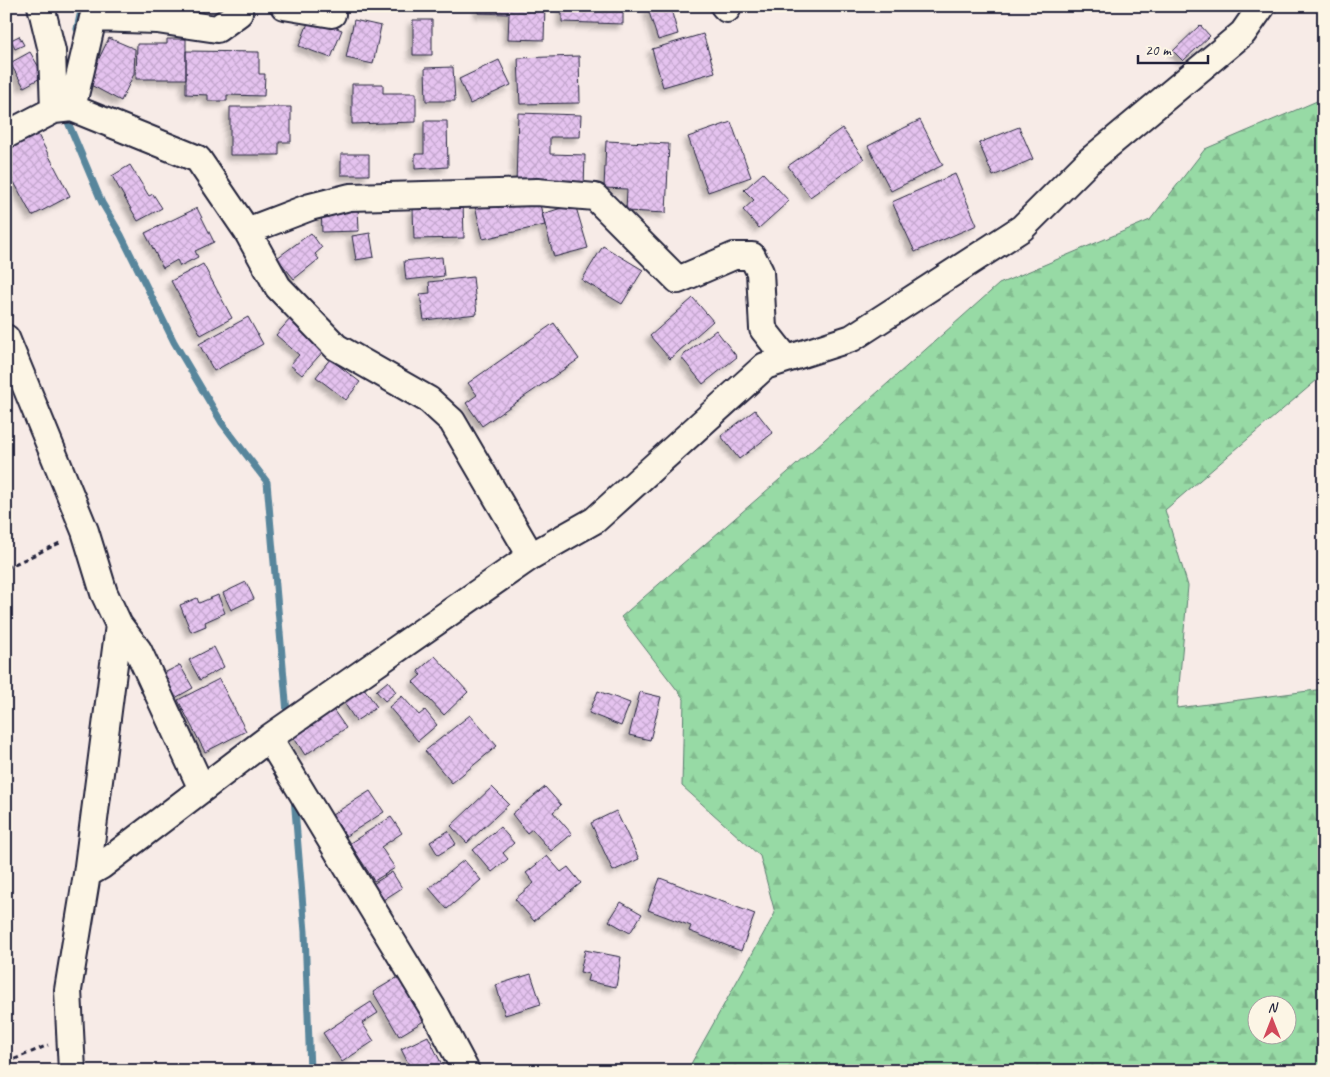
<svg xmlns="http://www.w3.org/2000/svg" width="1330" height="1077" viewBox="0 0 1330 1077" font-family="Caveat,sans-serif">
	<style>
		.forest { fill: url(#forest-firs); stroke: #5c7e70; fill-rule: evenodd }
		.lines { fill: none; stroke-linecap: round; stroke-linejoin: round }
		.stream { stroke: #59869c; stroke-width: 7 }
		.building { fill: url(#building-cross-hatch); stroke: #22223b; filter: url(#shadow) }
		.minor-casing { stroke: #22223b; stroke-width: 30 }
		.path { stroke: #22223b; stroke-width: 3; stroke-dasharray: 5 4; stroke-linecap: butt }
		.minor { stroke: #fcf5e5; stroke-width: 26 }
	</style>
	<defs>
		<pattern id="forest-firs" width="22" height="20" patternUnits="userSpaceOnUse" patternTransform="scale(1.25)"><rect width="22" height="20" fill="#97daa5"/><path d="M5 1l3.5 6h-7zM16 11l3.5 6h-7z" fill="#82bb8f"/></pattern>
		<pattern id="building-cross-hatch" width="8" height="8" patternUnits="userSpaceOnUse" patternTransform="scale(1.25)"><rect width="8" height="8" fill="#e5c3ef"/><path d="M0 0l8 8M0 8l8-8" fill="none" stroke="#c4a7ce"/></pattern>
		<filter id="shadow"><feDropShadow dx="-4.5" dy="4.5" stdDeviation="2.5" flood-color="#0004"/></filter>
	</defs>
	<rect width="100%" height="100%" fill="#f7ebe7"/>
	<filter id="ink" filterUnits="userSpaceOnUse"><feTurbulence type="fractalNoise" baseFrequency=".02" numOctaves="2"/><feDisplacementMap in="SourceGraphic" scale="10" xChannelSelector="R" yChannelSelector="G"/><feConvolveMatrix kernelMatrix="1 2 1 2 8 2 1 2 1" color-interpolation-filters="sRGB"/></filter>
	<g filter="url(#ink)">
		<path class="forest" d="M1324 98V374L1165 510 1188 586 1177 708 1324 689V1071H687L775 913 760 856 682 786 684 699 621 617 787 473 999 284 1150 220 1205 149ZM1258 1004H1288V1034H1258Z"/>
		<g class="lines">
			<path class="stream" d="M77 29 82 6
				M67 120 102 203 121 235 174 342 222 423 267 482 287 713
				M294 797 305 932 310 1071"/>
		</g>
		<path class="building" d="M184 6H203V16H184Z
			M479 6H545L544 40 508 39 509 14 478 13Z
			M562 6H623V24L562 22Z
			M658 6H670L678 34 658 40 648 9Z
			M310 18 342 30 331 58 299 46Z
			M354 20 381 26 373 64 346 58Z
			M413 20H432V55H413Z
			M1200 25 1210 36 1183 61 1173 51Z
			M703 34 715 72 663 87 652 49Z
			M19 36 24 45 15 49 11 40Z
			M109 38 135 49 134 74 121 101 87 83Z
			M167 39H186V79H136L137 44H167Z
			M186 51 259 52V74H265L264 96 227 95V101H208V95L186 94Z
			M30 52 44 76 24 87 10 63Z
			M579 56 580 103 520 104 518 58Z
			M499 60 511 85 470 104 459 79Z
			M453 67 455 101H426L425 68Z
			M352 84H383V93H416V122L352 124Z
			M230 107H291V142H279V155H230Z
			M518 113 581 115 580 137H550V154L585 155 584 188 516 185Z
			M920 120 943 165 891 191 868 146Z
			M424 121H447L448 167 415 169V154H424Z
			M731 122 751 177 708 192 688 137Z
			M1019 127 1033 159 993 176 979 143Z
			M842 128 864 159 810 197 788 166Z
			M35 129 70 196 32 216 6 167V145Z
			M606 141 669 144 666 213 626 211 627 189 604 188Z
			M341 154H369V175H341Z
			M130 165 149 196 153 194 162 208 138 221 112 176Z
			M763 173 789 201 759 228 743 210 754 200 744 190Z
			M955 174 977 225 915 252 892 202Z
			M537 192 545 225 483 239 475 206Z
			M436 201H463L464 238 414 239 413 209 436 208Z
			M575 204 588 248 554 257 542 214Z
			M358 206 359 231 322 232 321 207Z
			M197 208 214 242 195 251 198 257 180 266 177 260 163 268 145 233Z
			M311 233 322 248 315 254 319 259 294 279 277 258Z
			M370 233 374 257 356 260 352 236Z
			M603 246 643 270 622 304 582 280Z
			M442 257 444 276 406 280 404 261Z
			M203 264 232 318 201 335 171 281Z
			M473 277 477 314 424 320 420 294 430 293 429 282Z
			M693 298 713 321 670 359 650 336Z
			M248 317 263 344 214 371 199 344Z
			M291 318 326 348 302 375 290 365 299 355 276 335Z
			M554 323 579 359 482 426 466 403 477 395 468 383Z
			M716 330 737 357 703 384 681 357Z
			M330 359 360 382 346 400 316 377Z
			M755 410 773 433 739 459 721 436Z
			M246 582 254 599 231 610 223 593Z
			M218 595 225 613 205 622 206 626 191 632 180 605 197 598 199 603Z
			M214 647 224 667 200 680 189 660Z
			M435 656 468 692 444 715 413 682 421 675 418 671Z
			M180 665 193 688 175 698 162 674Z
			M219 679 246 731 205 752 178 700Z
			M388 681 396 692 385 701 376 691Z
			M364 688 377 707 356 721 343 701Z
			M598 691 630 703 621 726 589 713Z
			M640 692 661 697 650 740 629 735Z
			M402 696 419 715 425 710 437 725 418 741 389 707Z
			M332 708 346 728 305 755 292 735Z
			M470 715 497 746 452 783 425 751Z
			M492 787 509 804 467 843 451 826Z
			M545 787 561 805 553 812 572 834 551 851 532 829 527 833 512 814Z
			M370 791 384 812 346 836 332 815Z
			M616 811 639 859 613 871 591 823Z
			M391 817 402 833 381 847 395 868 374 881 350 843Z
			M500 827 514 843 503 853 508 859 492 872 473 850Z
			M448 831 456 844 438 855 430 842Z
			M547 856 561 872 568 867 581 883 534 921 515 899 534 883 526 873Z
			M464 860 481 880 447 909 429 888Z
			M392 872 402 888 383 900 373 884Z
			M660 878 755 914 741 951 689 931 691 926 648 910Z
			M621 902 642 914 630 933 609 921Z
			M585 950 621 957 616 987 587 981 589 974 580 972Z
			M531 974 541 1004 505 1015 496 985Z
			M400 976 427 1019 399 1036 373 992Z
			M371 1002 378 1013 362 1023 374 1041 342 1062 323 1033Z
			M428 1036 445 1071H412L401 1049Z"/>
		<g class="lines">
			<g class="minor-casing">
				<path id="minor" d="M41 6 52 51 54 110
					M284 6 332 14
					M724 6 727 9
					M72 108 93 18 157 20 217 29 239 13V6
					M6 135 54 110 72 108 198 159 247 231 310 207 350 197 537 192 595 197 678 280 734 256H752L760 272 763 329 785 357
					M247 231 278 287 336 347 429 400 452 421 531 556
					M6 338 85 531 104 593 119 625 87 874 68 990 72 1071
					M119 625 138 650 202 789
					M269 738 432 1007 466 1071
					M87 874 101 866 269 738 531 556 595 520 765 366 852 338 1022 228 1088 162 1243 33 1262 6"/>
			</g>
			<path class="path" d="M6 568 62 542
				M6 1063 48 1045"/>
			<use href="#minor" class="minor"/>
		</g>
	</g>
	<rect width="1330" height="1077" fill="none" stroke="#fcf5e5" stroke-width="25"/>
	<rect x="12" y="12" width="1305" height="1052" fill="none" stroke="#22223b" stroke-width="2" filter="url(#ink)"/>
	<g transform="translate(1272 1020)"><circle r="24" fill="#fcf5e5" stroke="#a5a1a1"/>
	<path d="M0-4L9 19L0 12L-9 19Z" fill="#d1495b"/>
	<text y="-8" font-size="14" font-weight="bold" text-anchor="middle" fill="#22223b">N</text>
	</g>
	<path d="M1138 55v8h70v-8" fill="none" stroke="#22223b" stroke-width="2.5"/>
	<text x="1145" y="55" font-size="15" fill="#22223b" stroke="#fcf5e5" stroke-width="4" paint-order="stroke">20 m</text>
</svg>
